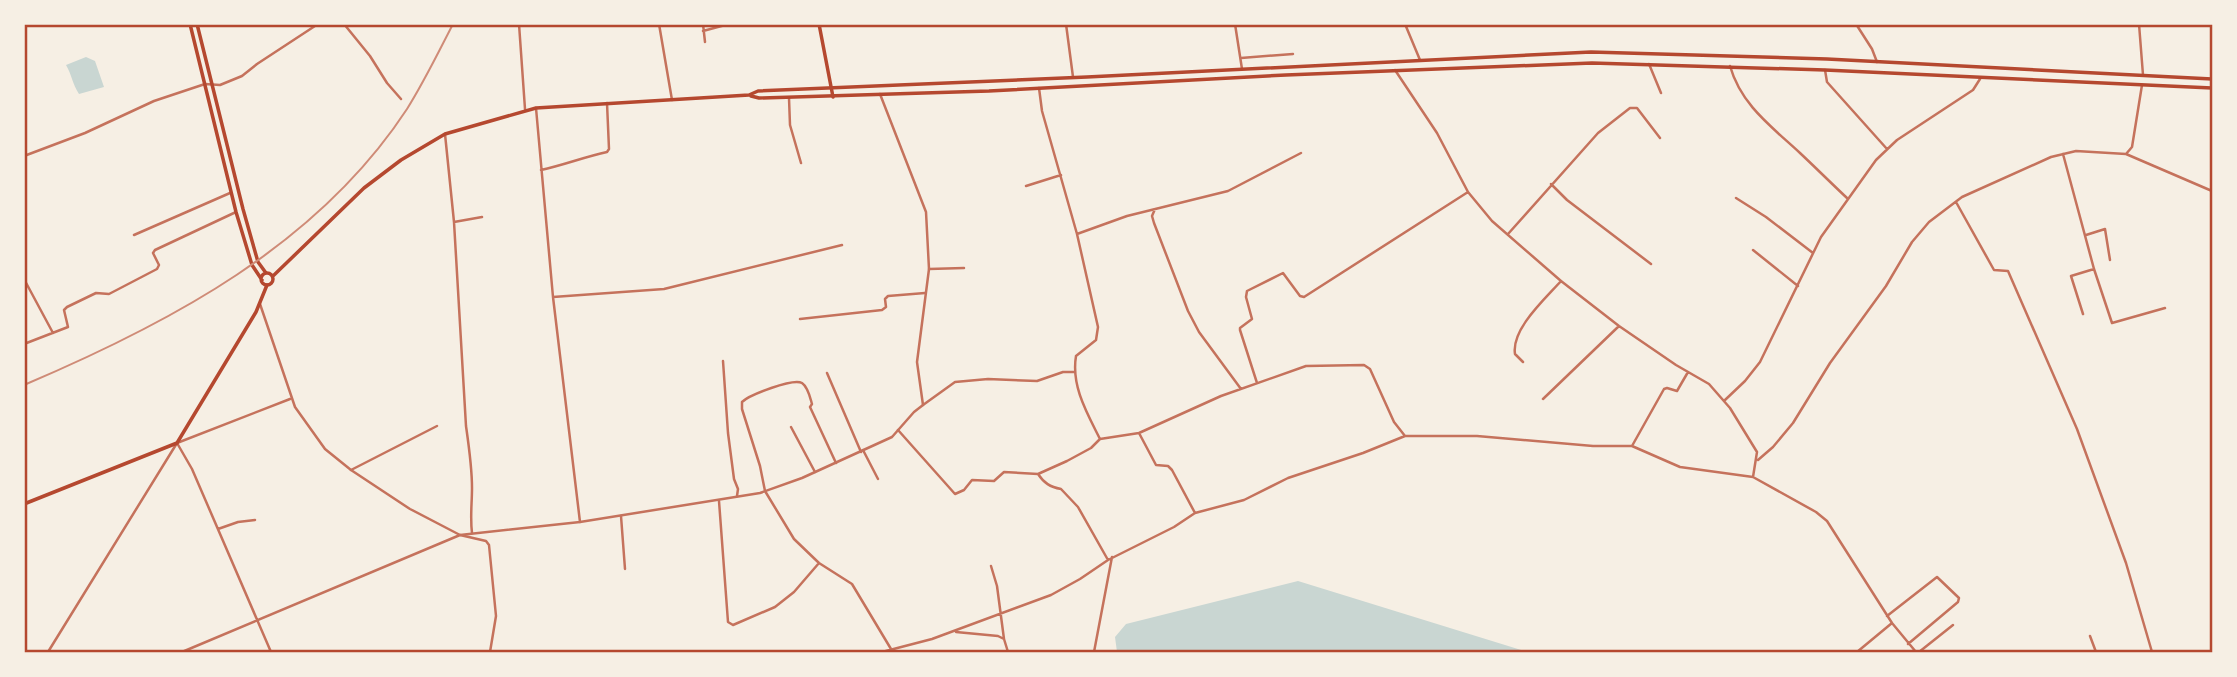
<svg xmlns="http://www.w3.org/2000/svg" width="2237" height="677" viewBox="0 0 2237 677" font-family="Signika,sans-serif">
	<style>
		.water { fill: #c9d6d2 }
		.lines { fill: none; stroke-linecap: round; stroke-linejoin: round }
		.minor { stroke: #c5725c; stroke-width: 2.5 }
		.tertiary { stroke: #c5725c; stroke-width: 2.5 }
		.secondary { stroke: #b5482f; stroke-width: 3.5 }
		.trunk { stroke: #b5482f; stroke-width: 3.5 }
		.rail { stroke: #cf8b77; stroke-width: 2 }
		.neatline { fill: none; stroke: #b5482f; stroke-width: 2.5 }
	</style>
	<rect width="100%" height="100%" fill="#f6efe4"/>
	<path class="water" d="M86 57 95 61 104 87 79 94C72 83 72 75 66 65Z
		M1298 581 1528 652H1117L1115 637 1126 624Z"/>
	<g class="lines">
		<path class="minor" d="M344 24 370 56 387 83 401 99
			M519 24 525 109
			M659 24 672 100
			M703 24 705 42
			M1066 24 1073 77
			M1235 24 1242 69
			M1405 24 1420 60
			M1856 24 1872 49 1877 62
			M2139 24 2143 75
			M703 31 729 24
			M1241 58 1293 54
			M1649 64 1661 93
			M1730 66C1741 105 1772 127 1800 153 1816 168 1831 183 1847 198
			M1395 70 1437 133 1468 192 1492 221 1561 281 1619 326 1676 365 1709 384 1730 408 1757 452 1753 477 1816 512 1827 521 1892 623 1916 652
			M1825 70 1827 82 1887 149
			M1039 88 1042 111 1077 234 1098 327 1096 340 1076 356C1071 386 1087 413 1100 439
			M789 98 790 125 801 163
			M536 108 553 297 580 522
			M445 134 454 222 466 426C469 447 472 467 472 488 472 504 470 517 472 533
			M2063 154 2094 269 2112 323 2165 308
			M2126 154 2212 191
			M24 156 85 133 154 101 205 84 220 85 242 76 257 64 318 24
			M541 170C564 165 584 157 607 152L609 149 607 103
			M1551 184 1567 200 1651 264
			M1026 186 1061 175
			M1736 198 1766 217 1813 253
			M1956 202 1994 270 2008 271 2077 429 2126 563 2152 652
			M1155 209 1152 216 1154 223 1188 311 1199 332 1241 389
			M454 222 482 217
			M1077 234 1127 216 1228 191 1301 153
			M1508 234 1598 133 1630 108H1637L1660 138
			M134 235 230 193
			M2086 235 2105 229 2110 260
			M1753 250 1798 286
			M929 269 964 268
			M24 279 53 333
			M553 297 664 289 842 245
			M2083 314 2071 276 2094 269
			M800 319 882 310 886 307 885 299 888 296 925 293
			M24 344 68 327 64 310 67 307 96 293 109 294 157 269 159 265 153 253 155 250 236 212
			M723 361 728 433 734 479 738 489 737 496
			M1523 362 1515 354C1511 329 1546 298 1561 281
			M827 373 861 452
			M1257 383 1240 330V328L1252 319 1246 297 1247 291 1283 273 1300 296 1304 297 1468 192
			M1543 399 1619 326
			M1725 400 1745 381 1760 362 1821 237 1876 160 1897 140 1973 90 1980 79
			M923 405 955 382 988 379 1037 381 1063 372H1074
			M791 427 815 472
			M898 430 955 494 964 490 972 480 994 481 1004 472 1038 474 1067 461 1091 448 1100 439 1139 433 1221 396 1306 366 1364 365 1370 369 1394 422 1405 436
			M1139 433 1156 465 1168 466 1172 470 1195 513
			M177 443 192 469 271 652
			M1632 446 1664 389 1667 388 1677 391 1688 372
			M863 450 878 479
			M1758 460 1773 447 1793 423 1830 363 1886 286 1912 242 1929 222 1962 197 2051 157 2076 151 2126 154 2132 147 2142 85
			M836 463 810 407 812 404C810 397 808 387 802 383 793 378 749 395 742 402V409L760 466 765 491 794 539 819 563 852 584 891 649
			M351 470 437 426
			M1038 474C1044 483 1050 487 1061 489L1078 507 1108 560
			M719 501 728 622 733 625 775 607 794 592 819 563
			M621 516 625 569
			M218 529 238 522 255 520
			M991 566 997 586 1004 639
			M1887 616 1937 577 1959 598 1958 602 1908 644
			M956 632 998 636 1004 639 1008 652
			M2090 636 2096 652
			M182 652 460 535 486 541 489 545 496 616 490 652
			M882 652 932 639 1051 595 1080 579 1108 560 1174 527 1195 513 1244 500 1288 478 1363 453 1405 436H1477L1593 446H1632L1680 467 1753 477
			M1094 652 1112 557
			M1857 652 1892 623
			M1919 652 1953 625"/>
		<path class="tertiary" d="M260 304 295 407 325 449 351 470 410 509 460 535 580 522 760 493 802 478 892 437 914 412 923 405 917 362 929 269 926 212 880 94
			M48 652 177 443 290 399"/>
		<path class="secondary" d="M819 24 833 97
			M24 504 177 443 256 312 267 285"/>
		<path class="trunk" d="M190 24 236 212 252 265 262 280
			M197 24 243 209 258 262 266 273
			M751 96 759 98 989 91 1286 75 1592 63 1825 70 2212 88
			M261 279a6 6 0 1 1 12 0a6 6 0 1 1-12 0Z
			M273 276 364 188 401 160 445 134 536 108 749 95 758 91 1087 77 1591 52 1827 59 2212 79"/>
		<path class="rail" d="M24 385C170 323 318 245 407 109 424 82 438 53 453 24"/>
	</g>
	<rect width="2237" height="677" fill="none" stroke="#f6efe4" stroke-width="52"/>
	<rect x="26" y="26" width="2185" height="625" class="neatline"/>
</svg>
